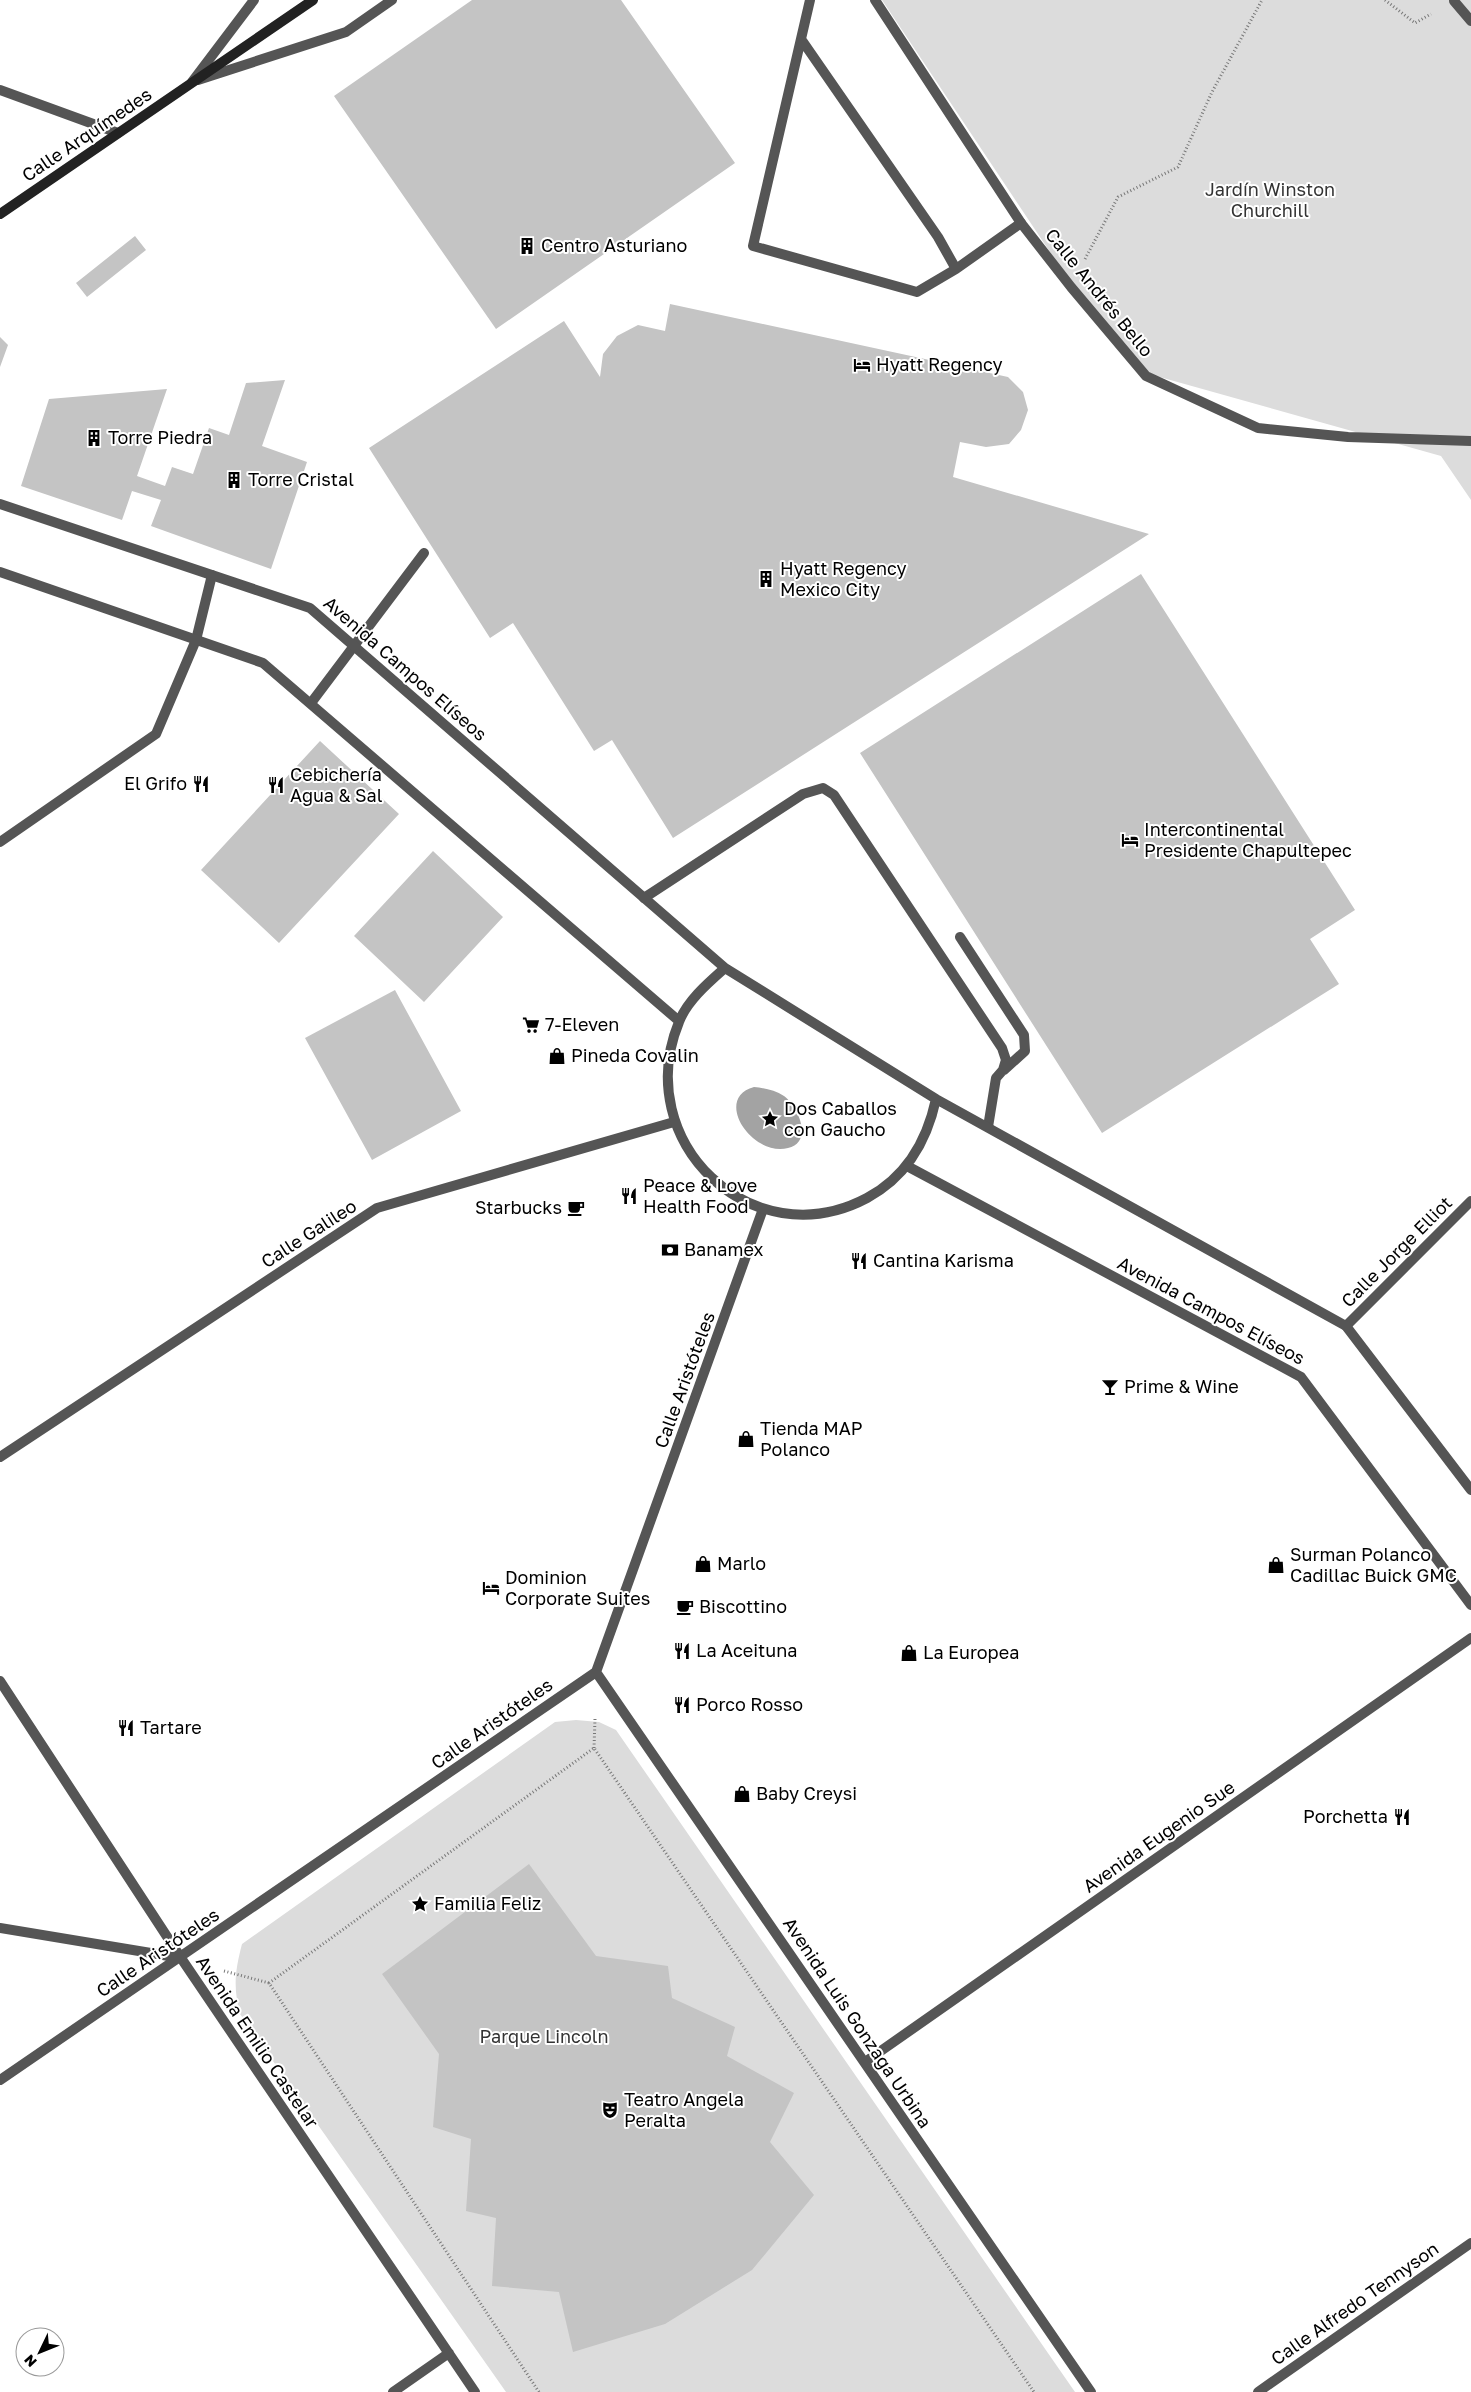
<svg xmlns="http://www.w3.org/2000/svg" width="1471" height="2392" viewBox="0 0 1471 2392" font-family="'Golos Text',sans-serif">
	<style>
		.green { fill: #dcdcdc }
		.water { fill: #a3a3a3 }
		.building { fill: #c4c4c4 }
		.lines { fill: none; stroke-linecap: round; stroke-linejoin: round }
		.path { stroke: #777; stroke-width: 3; stroke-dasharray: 1 2.5; stroke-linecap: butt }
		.service { stroke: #555; stroke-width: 10 }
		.pedestrian { stroke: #555; stroke-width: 10 }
		.minor { stroke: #555; stroke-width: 10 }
		.tertiary { stroke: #555; stroke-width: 10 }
		.secondary { stroke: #222; stroke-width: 10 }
		.labels { text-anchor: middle; stroke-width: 4; stroke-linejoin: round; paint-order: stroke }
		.street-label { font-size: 18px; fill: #000; stroke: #fff }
		.park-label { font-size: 18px; fill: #333; stroke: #fff }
		.poi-label { font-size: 18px; fill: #000; stroke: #fff; text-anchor: start }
	</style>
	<rect width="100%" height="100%" fill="#fff"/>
	<path class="green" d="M882 0H1471V500L1441 456 1149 374 1066 276Z
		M576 1720 599 1722 616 1730 1075 2392H506L240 2014C233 1987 235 1971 242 1944L555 1722Z"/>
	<path class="water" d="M754 1087C764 1088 775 1090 784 1096 798 1106 814 1142 788 1148 751 1157 713 1098 754 1087Z"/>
	<path class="building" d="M472 0H621L735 163 496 329 334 96Z
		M135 236 146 250 87 297 76 283Z
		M670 304 1008 377 1023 392 1028 410 1021 430 1009 444 986 447 960 442 953 477 1149 534 673 838 612 740 594 751 513 623 490 638 369 448 564 321 600 377 603 354 617 336 638 325 665 331Z
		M0 337 8 345 0 367Z
		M285 380 262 446 307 462 271 569 151 526 161 500 132 491 122 520 21 486 49 399 167 389 137 476 165 486 172 467 193 474 209 428 229 435 246 383Z
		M1141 574 1355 910 1310 939 1339 984 1102 1133 860 753Z
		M320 741 399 814 279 943 201 870Z
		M433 851 503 917 424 1002 354 936Z
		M395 990 461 1111 372 1160 305 1038Z
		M529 1864 596 1956 668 1966 672 1998 735 2027 727 2056 794 2093 770 2142 814 2195 752 2270 665 2324 573 2352 559 2292 492 2286 496 2218 466 2211 471 2139 433 2127 439 2054 382 1974Z"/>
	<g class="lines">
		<path class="path" d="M1385 0 1415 23 1431 14
			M1085 259 1118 197 1178 167 1212 92 1262 0
			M594 1748 595 1719
			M224 1971 269 1983
			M539 2392 269 1983 594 1748 1034 2392"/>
		<path class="service" d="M810 0 753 246 917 292 956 269 1021 223
			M801 39 938 237 956 269
			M311 703 424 553
			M644 898 803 794 823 788 834 795 1002 1048 1006 1060 1003 1070 996 1078 988 1127
			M960 937 1024 1035 1025 1051 1004 1070"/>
		<path class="pedestrian" d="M1454 1 1471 21"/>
		<path class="minor" d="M875 0 1021 223 1071 287 1146 376 1258 428 1348 437 1471 441
			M0 90 118 133
			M0 842 156 734 196 640 212 575
			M1346 1326 1471 1201
			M0 1457 377 1208 674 1122
			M596 1672 1091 2392
			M0 1681 181 1958 475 2392
			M0 1928 181 1958
			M865 2062 1471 1638
			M0 2080 596 1672 763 1209
			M393 2392 449 2353
			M1258 2392 1471 2243"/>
		<path class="tertiary" d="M198 80 346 32 392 0
			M192 82 254 0
			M0 504 310 608 725 968
			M0 572 263 663 679 1021
			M725 968 936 1099C927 1141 906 1177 867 1198 752 1259 630 1141 679 1022 687 1001 708 983 725 968Z
			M936 1099 1346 1326 1471 1490
			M907 1166 1301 1377 1471 1605"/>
		<path class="secondary" d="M0 214 313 0"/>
	</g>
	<defs>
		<g id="building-bare" transform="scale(1.35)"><path d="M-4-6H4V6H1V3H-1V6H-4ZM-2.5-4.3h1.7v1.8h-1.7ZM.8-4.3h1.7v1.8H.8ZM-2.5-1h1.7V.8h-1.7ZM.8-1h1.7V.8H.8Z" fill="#000" stroke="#fff" stroke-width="2.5" paint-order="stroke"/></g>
		<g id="hotel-bare" transform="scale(1.35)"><path d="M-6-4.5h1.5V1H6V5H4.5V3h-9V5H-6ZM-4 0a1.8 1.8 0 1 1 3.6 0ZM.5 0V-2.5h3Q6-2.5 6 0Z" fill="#000" stroke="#fff" stroke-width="2.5" paint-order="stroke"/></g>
		<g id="restaurant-bare" transform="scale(1.35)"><path d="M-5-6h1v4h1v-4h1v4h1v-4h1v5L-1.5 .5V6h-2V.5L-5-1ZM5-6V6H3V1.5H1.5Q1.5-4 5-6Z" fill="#000" stroke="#fff" stroke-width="2.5" paint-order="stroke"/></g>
		<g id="supermarket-bare" transform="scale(1.35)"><path d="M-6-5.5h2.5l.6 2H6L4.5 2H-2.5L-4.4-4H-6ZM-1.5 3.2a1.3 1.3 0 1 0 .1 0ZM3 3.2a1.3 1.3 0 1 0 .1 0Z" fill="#000" stroke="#fff" stroke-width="2.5" paint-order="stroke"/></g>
		<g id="shop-bare" transform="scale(1.35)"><path d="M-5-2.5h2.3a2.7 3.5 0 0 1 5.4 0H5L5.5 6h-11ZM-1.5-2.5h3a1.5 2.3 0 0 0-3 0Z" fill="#000" stroke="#fff" stroke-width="2.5" paint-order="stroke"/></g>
		<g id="sight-bare" transform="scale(1.35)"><path d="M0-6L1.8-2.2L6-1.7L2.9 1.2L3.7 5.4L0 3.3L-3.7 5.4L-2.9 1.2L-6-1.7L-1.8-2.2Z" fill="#000" stroke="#fff" stroke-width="2.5" paint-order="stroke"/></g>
		<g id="cafe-bare" transform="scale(1.35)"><path d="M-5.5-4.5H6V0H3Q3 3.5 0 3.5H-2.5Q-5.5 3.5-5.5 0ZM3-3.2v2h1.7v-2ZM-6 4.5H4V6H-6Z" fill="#000" stroke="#fff" stroke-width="2.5" paint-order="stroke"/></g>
		<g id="bank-bare" transform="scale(1.35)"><path d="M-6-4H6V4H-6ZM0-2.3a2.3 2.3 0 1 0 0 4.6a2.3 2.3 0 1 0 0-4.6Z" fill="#000" stroke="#fff" stroke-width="2.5" paint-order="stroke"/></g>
		<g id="bar-bare" transform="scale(1.35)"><path d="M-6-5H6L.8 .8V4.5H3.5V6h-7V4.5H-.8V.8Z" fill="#000" stroke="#fff" stroke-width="2.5" paint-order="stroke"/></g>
		<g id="theatre-bare" transform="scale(1.35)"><path d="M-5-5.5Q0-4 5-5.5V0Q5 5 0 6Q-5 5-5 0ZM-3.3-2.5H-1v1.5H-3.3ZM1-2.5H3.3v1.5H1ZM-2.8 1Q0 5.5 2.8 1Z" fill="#000" stroke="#fff" stroke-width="2.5" paint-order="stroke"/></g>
	</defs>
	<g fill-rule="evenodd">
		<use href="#building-bare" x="527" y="246"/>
		<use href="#hotel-bare" x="862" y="365"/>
		<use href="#building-bare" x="94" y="438"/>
		<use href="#building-bare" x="234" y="480"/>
		<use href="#building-bare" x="766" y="579"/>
		<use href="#restaurant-bare" x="201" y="784"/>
		<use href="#restaurant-bare" x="276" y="785"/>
		<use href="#hotel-bare" x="1130" y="840"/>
		<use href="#supermarket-bare" x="531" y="1025"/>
		<use href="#shop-bare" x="557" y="1056"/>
		<use href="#sight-bare" x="770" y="1119"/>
		<use href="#restaurant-bare" x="629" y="1196"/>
		<use href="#cafe-bare" x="576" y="1208"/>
		<use href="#bank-bare" x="670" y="1250"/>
		<use href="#restaurant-bare" x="859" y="1261"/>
		<use href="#bar-bare" x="1110" y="1387"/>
		<use href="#shop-bare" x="746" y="1439"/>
		<use href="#shop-bare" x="703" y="1564"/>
		<use href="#shop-bare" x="1276" y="1565"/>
		<use href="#hotel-bare" x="491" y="1588"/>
		<use href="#cafe-bare" x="685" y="1607"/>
		<use href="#restaurant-bare" x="682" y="1651"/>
		<use href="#shop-bare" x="909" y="1653"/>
		<use href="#restaurant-bare" x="682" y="1705"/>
		<use href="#restaurant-bare" x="126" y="1728"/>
		<use href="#shop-bare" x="742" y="1794"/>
		<use href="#restaurant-bare" x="1402" y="1817"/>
		<use href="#sight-bare" x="420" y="1904"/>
		<use href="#theatre-bare" x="610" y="2110"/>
	</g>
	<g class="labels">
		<g class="street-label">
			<text transform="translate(87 135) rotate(-34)" y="6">Calle Arquímedes</text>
			<text transform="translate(1099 293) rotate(51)" y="6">Calle Andrés Bello</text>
			<text transform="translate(405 669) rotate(41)" y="6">Avenida Campos Elíseos</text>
			<text transform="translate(309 1234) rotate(-33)" y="6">Calle Galileo</text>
			<text transform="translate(1397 1252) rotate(-45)" y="6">Calle Jorge Elliot</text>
			<text transform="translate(1211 1311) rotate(28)" y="6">Avenida Campos Elíseos</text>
			<text transform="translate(685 1380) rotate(-70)" y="6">Calle Aristóteles</text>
			<text transform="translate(492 1724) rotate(-35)" y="6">Calle Aristóteles</text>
			<text transform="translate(1159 1837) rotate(-35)" y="6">Avenida Eugenio Sue</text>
			<text transform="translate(158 1953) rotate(-34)" y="6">Calle Aristóteles</text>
			<text transform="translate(857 2023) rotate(56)" y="6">Avenida Luis Gonzaga Urbina</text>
			<text transform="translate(257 2042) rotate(56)" y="6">Avenida Emilio Castelar</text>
			<text transform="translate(1355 2304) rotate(-35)" y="6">Calle Alfredo Tennyson</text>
		</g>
		<g class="park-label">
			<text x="1270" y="196">Jardín Winston<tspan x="1270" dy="21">Churchill</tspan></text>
			<text x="544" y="2043">Parque Lincoln</text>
		</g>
		<g class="poi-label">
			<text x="541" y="252">Centro Asturiano</text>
			<text x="876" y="371">Hyatt Regency</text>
			<text x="108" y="444">Torre Piedra</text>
			<text x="248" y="486">Torre Cristal</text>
			<text x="780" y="575">Hyatt Regency<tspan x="780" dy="21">Mexico City</tspan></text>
			<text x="290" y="781">Cebichería<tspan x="290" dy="21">Agua &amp; Sal</tspan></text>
			<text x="187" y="790" text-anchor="end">El Grifo</text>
			<text x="1144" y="836">Intercontinental<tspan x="1144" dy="21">Presidente Chapultepec</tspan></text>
			<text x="545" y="1031">7-Eleven</text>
			<text x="571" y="1062">Pineda Covalin</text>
			<text x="784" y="1115">Dos Caballos<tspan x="784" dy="21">con Gaucho</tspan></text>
			<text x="643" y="1192">Peace &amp; Love<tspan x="643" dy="21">Health Food</tspan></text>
			<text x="562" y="1214" text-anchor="end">Starbucks</text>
			<text x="684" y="1256">Banamex</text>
			<text x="873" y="1267">Cantina Karisma</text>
			<text x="1124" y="1393">Prime &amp; Wine</text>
			<text x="760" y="1435">Tienda MAP<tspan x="760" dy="21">Polanco</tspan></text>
			<text x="1290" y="1561">Surman Polanco<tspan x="1290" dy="21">Cadillac Buick GMC</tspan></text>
			<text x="717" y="1570">Marlo</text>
			<text x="505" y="1584">Dominion<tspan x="505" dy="21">Corporate Suites</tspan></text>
			<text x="699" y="1613">Biscottino</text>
			<text x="696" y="1657">La Aceituna</text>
			<text x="923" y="1659">La Europea</text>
			<text x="696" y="1711">Porco Rosso</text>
			<text x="140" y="1734">Tartare</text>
			<text x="756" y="1800">Baby Creysi</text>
			<text x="1388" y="1823" text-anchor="end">Porchetta</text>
			<text x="434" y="1910">Familia Feliz</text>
			<text x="624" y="2106">Teatro Angela<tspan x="624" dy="21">Peralta</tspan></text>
		</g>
	</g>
	<g transform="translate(40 2352) rotate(227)"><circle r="24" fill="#ffffff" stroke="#999999"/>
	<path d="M0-4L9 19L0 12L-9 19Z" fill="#000000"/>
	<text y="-8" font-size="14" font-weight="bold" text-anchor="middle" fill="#000000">N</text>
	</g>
</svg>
